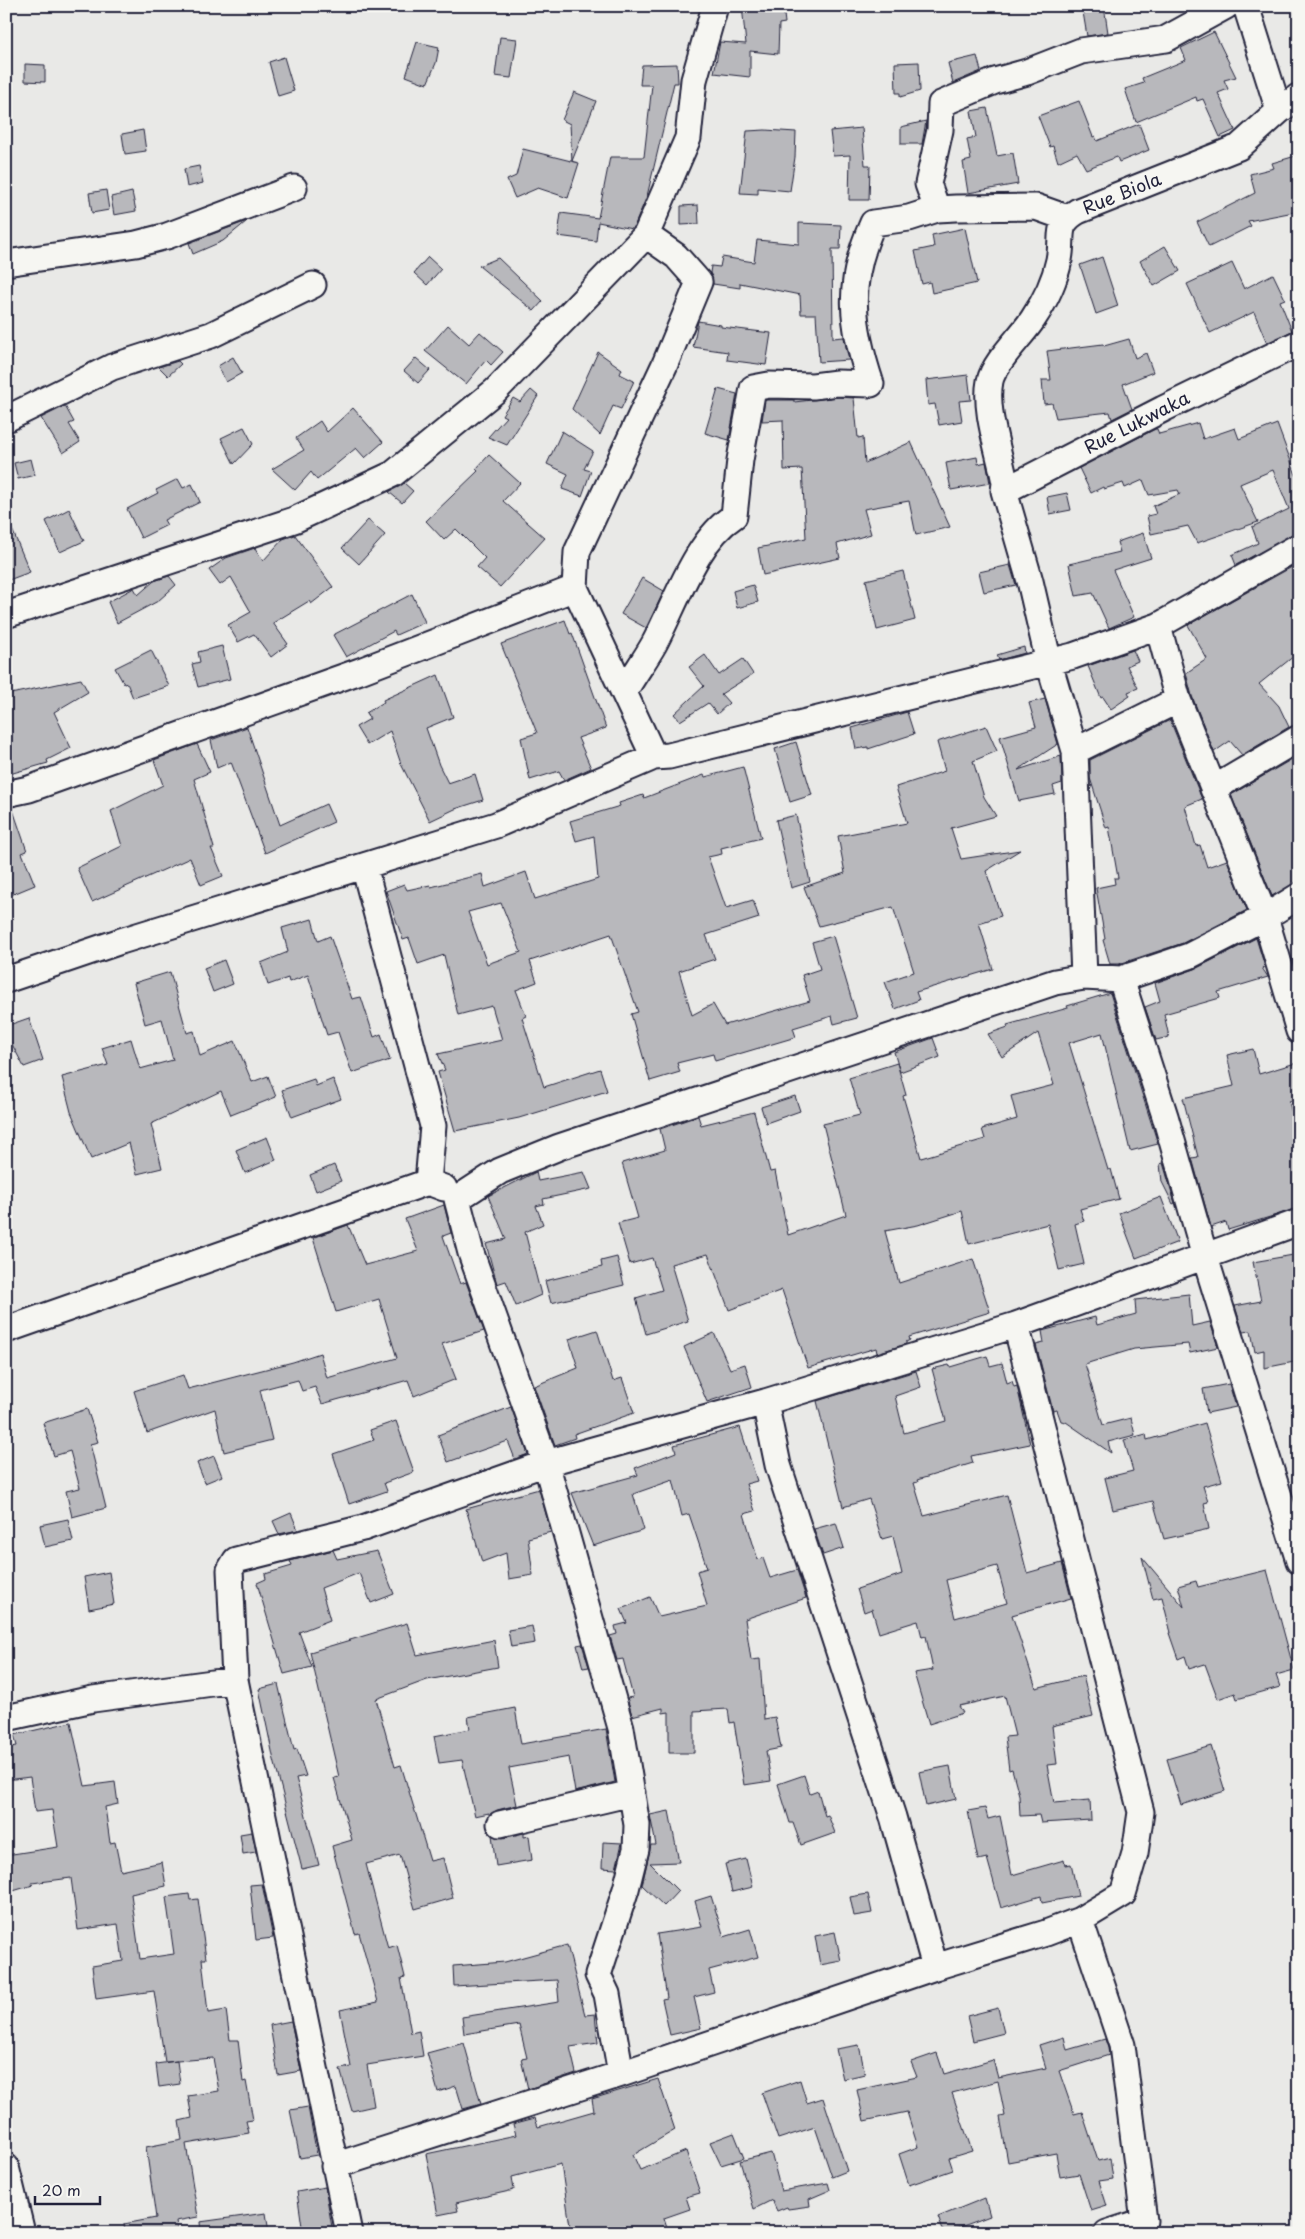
<svg xmlns="http://www.w3.org/2000/svg" width="1305" height="2239" viewBox="0 0 1305 2239" font-family="'Playpen Sans',sans-serif">
	<style>
		.building { fill: #b8b8bc; stroke: #22223b; fill-rule: evenodd }
		.lines { fill: none; stroke-linecap: round; stroke-linejoin: round }
		.street-casing { stroke: #22223b; stroke-width: 29 }
		.street { stroke: #f6f6f2; stroke-width: 25 }
		.labels { text-anchor: middle; stroke-width: 4; stroke-linejoin: round; paint-order: stroke }
		.street-label { font-size: 18px; fill: #22223b; stroke: #f6f6f2 }
	</style>
	<rect width="100%" height="100%" fill="#e9e9e7"/>
	<filter id="ink" filterUnits="userSpaceOnUse"><feTurbulence type="fractalNoise" baseFrequency=".02" numOctaves="2"/><feDisplacementMap in="SourceGraphic" scale="10" xChannelSelector="R" yChannelSelector="G"/><feConvolveMatrix kernelMatrix="1 2 1 2 8 2 1 2 1" color-interpolation-filters="sRGB"/></filter>
	<g filter="url(#ink)">
		<path class="building" d="M742 6H783L785 23 779 24 778 54 750 51V77L714 73 720 42 746 44Z
			M1082 6H1104L1108 33 1087 36Z
			M1214 32 1236 77 1224 80 1228 89 1218 93 1235 130 1220 137 1203 99 1197 101 1196 97 1136 122 1125 89 1144 83 1142 78 1186 60 1181 48Z
			M500 37 517 39 511 78 495 76Z
			M417 42 439 47 436 63 427 84 406 76Z
			M977 56 981 71 953 83 948 63Z
			M284 57 294 91 278 96 269 62Z
			M919 62 920 91 900 97V93H896L895 63Z
			M25 64 45 65V82L25 81Z
			M677 64 678 83H674L647 196 634 227 632 229 598 222 596 241 558 236 561 213 598 218 610 157H644L652 85H640L642 65Z
			M574 92 596 101 572 161 570 124 562 120Z
			M1079 101 1093 137 1095 136 1097 141 1139 124 1149 150 1119 162 1117 157 1086 169 1077 153 1058 162 1053 146 1050 147 1038 116Z
			M987 108 997 156 1013 153 1018 184 968 193 963 162 971 160 967 139 976 137 971 111Z
			M926 121 922 144H901V127Z
			M862 128 865 165H870L869 200H849L850 155 833 156 830 131Z
			M143 130 146 151 125 154 122 134Z
			M765 130 796 132 795 157 790 191 758 188V194L740 193 747 131Z
			M523 149 579 163 568 198 538 188 515 198 507 180 516 176Z
			M1299 155V211L1248 221 1251 226 1209 247 1197 222 1255 193 1250 174 1274 168 1272 163Z
			M199 166 203 183 187 187 184 169Z
			M106 190 109 210 92 213 89 193Z
			M132 192 136 211 114 215 111 197Z
			M698 205 699 224 681 225V206Z
			M247 221 223 241 193 254 189 243Z
			M799 223 841 225 840 249H832L833 338 844 337 849 360 819 362 816 314H801L800 295 740 283V288L713 284 710 273 711 266 720 267 722 257 754 262 757 240 799 244Z
			M965 228 977 283 932 293 930 282 922 284 915 251 934 247 932 235Z
			M1165 246 1180 271 1154 286 1140 261Z
			M428 257 441 269 427 285 414 273Z
			M1102 257 1118 306 1096 314 1080 265Z
			M498 258 543 301 534 311 479 266Z
			M1232 263 1244 289 1273 274 1285 299 1280 301 1292 331 1267 343 1254 312 1210 333 1187 284Z
			M698 321 721 325V327L771 333 766 365 727 360 728 352 693 347Z
			M448 325 469 344 480 332 503 352 491 365 486 360 466 384 425 351Z
			M1129 339 1135 358 1146 353 1153 372 1123 384 1132 409 1112 419 1110 412 1056 418 1052 403 1044 404 1042 380H1051L1047 351 1103 344 1104 346Z
			M598 352 622 369 620 374 634 381 621 409 613 406 600 435 572 409Z
			M233 357 242 373 226 382 218 366Z
			M416 358 430 370 418 383 404 371Z
			M178 361 181 364 168 376 159 367Z
			M968 375 971 400 959 401 962 421 939 425 935 404 928 405 926 380Z
			M718 389 737 394 729 440 705 433Z
			M531 390 538 396 507 445 488 437 506 417 502 415 513 398 520 402Z
			M839 397 854 398 858 438 863 437 865 463 911 442 950 527 916 535 909 501 864 509 871 534 837 544 840 558 763 575 758 548 806 538 802 469 784 470 783 420 762 421 765 400H794V402Z
			M65 406 74 422 69 424 80 442 63 453 41 418Z
			M353 408 383 442 365 458 356 448 317 480 311 472 295 490 272 469 304 450 296 438 320 421 327 432Z
			M1198 423 1203 439 1235 428 1239 439 1277 424 1299 483V532L1236 565 1232 555 1258 543 1252 527 1289 509 1273 470 1240 484 1258 522 1197 543 1188 526 1151 534 1147 516 1156 514 1153 506 1180 494 1178 490 1149 495 1143 480 1125 488 1123 483 1104 489 1103 487 1091 493 1079 468 1155 429H1157L1159 434Z
			M244 427 253 444 234 464 221 438Z
			M562 431 593 451 584 469 591 471 582 496 562 489 568 474 547 464Z
			M489 455 520 483 503 501 545 538 500 587 477 567 485 558 456 529 444 540 426 521 478 471 476 469Z
			M977 457 978 464 986 462 990 483 951 490 946 463Z
			M31 459 35 475 18 479 14 463Z
			M178 479 183 488 192 484 200 502 164 520 167 525 141 538 127 509 158 493 156 490Z
			M404 483 413 491 402 503 389 492Z
			M1067 493 1071 510 1050 514 1047 497Z
			M69 509 84 541 60 552 46 521Z
			M6 515 30 572 6 581Z
			M368 520 385 535 359 564 342 548Z
			M1143 533 1151 558 1113 570 1134 617 1109 628 1093 593 1076 596 1069 564 1120 552 1117 542Z
			M295 535 333 587 311 604 309 601 273 623 288 644 271 657 254 634 238 642 228 625 251 612 231 577 220 585 209 570 226 558 255 548 263 561 283 539Z
			M1299 563V652L1259 684 1279 706 1289 727 1242 755 1230 741 1214 752 1192 696 1186 673 1207 659 1188 625Z
			M1010 565 1016 585 984 592 979 572Z
			M903 571 915 620 877 630 866 580Z
			M169 576 176 585 158 601 117 623 108 602 134 588 138 595 154 581Z
			M642 578 664 591 646 628 621 614Z
			M753 585 758 602 737 608 733 591Z
			M412 594 425 622 396 635 394 631 346 657 333 635Z
			M565 620 570 634 572 633 606 728 578 738 591 768 564 780 559 771 530 780 521 738 537 733 501 644Z
			M222 646 230 679 198 687 192 664 200 662 198 652Z
			M1024 647 1025 653 999 660 997 655Z
			M151 650 169 686 133 698 127 683 124 684 115 668Z
			M1133 650 1138 661 1127 666 1138 688 1128 692 1130 696 1111 709 1103 697 1101 698 1088 666Z
			M705 655 719 675 743 659 753 674 721 694 729 703 717 714 708 703 680 721 674 714 704 686 689 667Z
			M438 675 453 717 426 728 439 765 448 783 475 774 483 800 455 809 430 821 401 764 390 731 367 745 356 727 370 719 366 713 384 702 383 700Z
			M81 679 88 692 54 712 71 748 47 760 48 763 6 775V695Z
			M1045 699 1058 744 1018 770 1061 756 1062 783 1053 786 1055 794 1019 801 1000 737 1036 727 1029 703Z
			M907 712 914 734 868 749V747L856 749 852 728Z
			M1170 720 1202 799 1185 806 1196 846 1200 845 1207 867 1227 860 1247 910 1183 943 1119 964H1110L1103 940 1105 939 1096 888 1115 884 1114 878H1118L1109 827 1106 828 1090 778V760Z
			M986 726 997 751 973 761 984 797 996 816 951 828 961 859 1020 850 986 871 1001 916 979 923 993 969 916 992 919 1000 895 1009 885 982 914 972 893 907 819 926 804 887 845 873 838 836 907 823 896 787 945 771 937 742Z
			M247 727 280 825 326 804 334 822 265 853 231 762 217 768 211 740Z
			M796 742 812 795 790 802 775 749Z
			M197 744 210 772 194 779 214 848H211L223 876 201 885 190 858 92 902 77 868 122 846 111 811 163 785 154 760Z
			M1299 755V882L1272 896 1231 795Z
			M743 767 761 838 721 848 722 854 708 857 726 908 753 900 759 918 706 935 715 959 679 971 692 1015 713 1004 725 1025 810 1001 802 975 820 969 812 942 833 936 857 1018 834 1024 832 1016 793 1028 796 1037 715 1061 713 1054 677 1063 680 1072 650 1081 631 1014 638 1012 611 934 530 961 537 982 516 990 526 1016 522 1018 544 1087 600 1069 607 1091 519 1118 455 1131 438 1072 445 1070 438 1054 502 1040 492 1006 458 1015 444 955 418 964 409 938 403 940 386 891 404 884 407 890 430 885 431 887 482 874 485 887 526 872 535 899 598 879 594 836 576 841 570 821 620 806 619 803 643 795 644 798 704 775 705 777ZM501 903 521 952 487 964 468 912Z
			M12 807 27 851 22 853 35 885 6 897V808Z
			M796 815 810 882 791 888 776 820Z
			M312 919 318 941 330 936 352 999 361 997 374 1037 381 1034 390 1060 352 1073 338 1032 327 1035 308 975 289 982 288 978 268 985 261 963 288 952 282 928Z
			M1256 938 1265 967 1262 968 1268 977 1218 992 1220 998 1164 1014 1169 1037 1156 1040 1145 1007 1160 1001 1155 983 1195 969Z
			M224 960 233 984 213 992 204 968Z
			M170 972 187 1033 194 1031 200 1056 235 1041 252 1082 268 1076 276 1097 231 1115 221 1091 151 1124 162 1168 137 1174 129 1143 91 1159 71 1112 62 1077 108 1065 102 1048 131 1039 140 1069 173 1060 162 1019 145 1024 134 983Z
			M1110 993 1158 1144 1130 1151 1102 1033 1069 1043 1108 1170 1111 1169 1119 1199 1080 1209 1084 1221 1075 1224 1084 1264 1059 1270 1048 1224 969 1244 962 1211 918 1225 885 1231 899 1283 973 1259 990 1312 909 1337 910 1340 906 1342V1344L877 1353 876 1348 808 1368 782 1290 729 1310 708 1254 671 1264 688 1321 646 1334 636 1298 662 1290 652 1258 630 1264 618 1223 638 1218 622 1163 665 1150 660 1129 698 1116 701 1125 754 1112 770 1172 775 1171 788 1235 846 1215 823 1124 860 1115 849 1078 897 1063 906 1095 903 1096 921 1158 985 1139 982 1129 1017 1119 1011 1096 1054 1085 1038 1033 1002 1057 988 1034 1008 1027 1007 1025 1068 1008 1067 1006Z
			M29 1018 43 1060 24 1067 6 1033V1026Z
			M933 1038 940 1057 900 1072 894 1052Z
			M1253 1049 1259 1074 1299 1062V1098L1289 1101 1299 1143V1208L1228 1230 1226 1222 1211 1227 1192 1158 1198 1157 1183 1098 1234 1086 1227 1055Z
			M314 1079 316 1086 333 1079 341 1099 292 1117 282 1090Z
			M795 1096 800 1111 766 1123 761 1107Z
			M267 1137 276 1160 245 1173 236 1150Z
			M1163 1163 1175 1203 1173 1204 1162 1182 1160 1164Z
			M334 1165 341 1181 316 1191 310 1175Z
			M536 1172 538 1181 584 1172 591 1189 543 1199 544 1204 536 1206 543 1224 525 1232 541 1295 516 1306 506 1281 497 1284 486 1244 506 1239 488 1196Z
			M1161 1197 1178 1242 1136 1258 1119 1213Z
			M444 1205 451 1233 443 1236 460 1284 466 1282 484 1331 442 1344 456 1379 414 1396 408 1380 322 1404 315 1387 302 1391 298 1380 260 1390 272 1440 224 1452 215 1409 147 1433 134 1391 183 1375 188 1389 293 1362 320 1353 327 1378 397 1358 379 1299 336 1312 313 1238 348 1225 365 1265 418 1251 405 1219Z
			M1299 1254V1361L1264 1368V1350L1255 1352 1251 1331 1243 1332 1235 1306 1261 1301 1253 1262Z
			M617 1257 624 1285 551 1303 545 1281 602 1267 601 1261Z
			M1189 1294 1192 1326 1210 1322 1218 1347 1190 1353 1188 1344 1134 1349 1085 1364 1103 1425 1131 1418 1135 1435 1108 1442 1111 1453 1066 1422 1061 1421 1057 1410 1053 1411 1036 1345 1044 1343 1042 1331 1095 1317 1097 1325 1136 1314 1135 1300Z
			M597 1330 613 1381 622 1378 634 1413 574 1434 575 1438 555 1445 534 1386 578 1368 569 1339Z
			M714 1333 730 1369 745 1364 752 1387 707 1402 684 1347Z
			M987 1356 990 1366 1002 1363 1007 1383 1012 1381 1014 1387 1017 1386 1030 1444 971 1456 973 1463 917 1480 918 1482 914 1483 924 1516 1007 1495 1027 1573 1062 1563 1071 1598 1012 1615 1036 1688 1083 1676 1093 1716 1052 1726 1057 1764 1047 1765 1054 1803 1090 1800 1091 1820 1041 1823 1039 1815 1020 1816 1019 1795 1012 1769 1009 1770 1005 1737 1015 1736 1005 1696 959 1706 963 1713 929 1724 914 1673 933 1670 926 1636 922 1637 918 1621 879 1633 872 1609 864 1612 857 1589 902 1574 893 1536 882 1539 869 1499 843 1507 817 1401 916 1371 921 1387 895 1396 904 1433 946 1421 932 1369 949 1365 950 1367ZM997 1566 1007 1603 955 1618 946 1580Z
			M1229 1384 1236 1407 1207 1413 1203 1389Z
			M511 1407 528 1454 515 1459 508 1441 448 1462 438 1435Z
			M87 1409 98 1442 90 1444 106 1508 72 1517 66 1491 80 1488 70 1451 54 1456 43 1423Z
			M396 1421 414 1472 384 1483 387 1491 349 1504 333 1454 374 1440 370 1430Z
			M1205 1423 1222 1481 1203 1486 1208 1502 1204 1503 1209 1529 1164 1539 1153 1501 1113 1510 1105 1478 1133 1471 1124 1440 1146 1434 1147 1440Z
			M740 1427 757 1481 746 1484 755 1511 744 1514 758 1560 763 1558 770 1578 797 1570 806 1598 745 1619 751 1660 760 1659 764 1719 775 1717 781 1748 766 1751 771 1781 744 1785 734 1722 730 1723 728 1709 694 1711V1753H669V1712L663 1713V1708L632 1716 627 1698 633 1697 623 1659 617 1660 610 1636 617 1634 615 1626 627 1623 621 1609 650 1597 659 1617 707 1606 697 1571 707 1568 689 1514 682 1516 673 1480 633 1494 644 1530 593 1546 572 1493 638 1475 635 1468 676 1452 674 1445Z
			M214 1456 222 1476 205 1483 197 1463Z
			M539 1489 551 1532 528 1538 533 1575 509 1579 506 1553 482 1562 466 1509Z
			M291 1513 298 1530 279 1534 273 1521Z
			M68 1519 73 1541 45 1547 40 1525Z
			M836 1523 844 1548 823 1555 814 1529Z
			M333 1550 337 1559 377 1551 394 1594 371 1603 359 1573 321 1588 330 1620 299 1632 312 1667 284 1674 257 1583 266 1579 265 1574 292 1566 290 1561Z
			M1142 1557 1184 1607 1178 1586 1196 1581 1198 1587 1267 1570 1294 1670 1276 1675 1280 1687 1237 1699 1235 1693 1218 1699 1205 1664 1189 1669 1185 1656 1178 1659 1169 1633H1171L1162 1597 1153 1599Z
			M109 1572 114 1604 89 1609 84 1577Z
			M407 1623 417 1655 494 1640 498 1667 427 1680 376 1699 395 1767 401 1765 430 1861 443 1858 453 1898 415 1909 400 1855 366 1864 388 1948 397 1945 405 1977 401 1978 411 2033 419 2031 423 2056 367 2065 374 2106 352 2111 340 2069 351 2067 340 2010 378 2002 359 1933 355 1934 332 1846 352 1840 334 1778 339 1777 310 1652Z
			M532 1626 535 1643 511 1647 508 1630Z
			M582 1644 589 1667 583 1668 577 1645Z
			M278 1684 294 1750 297 1749 306 1776 296 1778 319 1865 302 1869 273 1756 259 1689Z
			M515 1708 521 1744 606 1729 615 1782 575 1792 569 1757 509 1768 517 1805 497 1810 489 1815V1813L475 1816 462 1760 439 1763 434 1736 470 1729 468 1717Z
			M71 1722 85 1786 115 1782 118 1804 105 1807 110 1843 115 1842 121 1871 162 1862 166 1886 131 1894 140 1959 174 1954 166 1897 189 1894 190 1900 198 1899 206 1959H202L208 2013 226 2010 230 2040H238L243 2082 246 2081 253 2120 246 2121 249 2133 186 2144 198 2217 176 2221 178 2233H125L124 2224 156 2218 146 2147 182 2140 179 2121 192 2118 188 2096 219 2091 213 2058 165 2062 154 1991 96 1999 92 1966 123 1961 118 1924 78 1930 71 1878 32 1883 33 1885 13 1891 6 1862V1855L58 1847 52 1810 35 1812 30 1777 6 1780V1748L17 1746 14 1735Z
			M1211 1746 1225 1791 1181 1805 1167 1759Z
			M950 1766 956 1799 926 1806 919 1772Z
			M804 1775 810 1794 818 1791 825 1816 828 1815 835 1833 801 1845 793 1823H790L778 1784Z
			M985 1808 988 1819 1000 1816 1012 1875 1064 1860 1065 1865 1071 1864 1078 1896 1042 1903 1041 1896 1001 1908 987 1858 978 1860 968 1811Z
			M669 1811 679 1862 650 1863 678 1891 664 1906 642 1885 651 1845H656L650 1815Z
			M252 1832 256 1852 243 1854 240 1834Z
			M524 1833V1837L529 1836 532 1860 496 1866 492 1835 503 1838Z
			M603 1842 622 1843 616 1869 602 1868Z
			M746 1859 753 1887 732 1892 725 1864Z
			M262 1884 273 1938 256 1940 250 1885Z
			M868 1894 872 1913 854 1916 850 1897Z
			M711 1896 724 1937 750 1929 758 1957 709 1970 714 1992 694 1997 701 2028 670 2035 662 1999 667 1998 657 1934 702 1927 695 1901Z
			M835 1932 841 1961 820 1965 815 1936Z
			M567 1945 585 2015 595 2014 598 2043 570 2047 576 2073 528 2089 521 2059 527 2058 519 2025 464 2034 462 2017 559 2002 557 1980 454 1986 453 1966 505 1962Z
			M998 2008 1004 2033 973 2041 967 2016Z
			M291 2021 301 2071 278 2075 270 2025Z
			M1064 2037 1067 2050 1105 2039 1108 2048 1109 2055 1059 2071 1074 2114 1082 2112 1098 2161 1110 2158 1113 2179 1099 2181 1107 2206 1091 2211 1079 2174 1060 2177 1056 2153 1008 2162 1000 2117 1005 2116 998 2081 952 2093 972 2151 949 2158 953 2170 909 2185 899 2154 918 2147 907 2112 864 2121 857 2090 917 2077 911 2062 937 2053 944 2074 993 2060 998 2078 1046 2068 1039 2045Z
			M464 2043 481 2104 463 2109 456 2086 438 2092 427 2053Z
			M859 2045 865 2074 843 2079 836 2049Z
			M177 2061 180 2084 159 2087 156 2064Z
			M658 2079 675 2130 633 2155 640 2170 686 2151 700 2193 686 2197 690 2209 664 2218 669 2233H571L561 2164 512 2177 514 2190 456 2203 458 2211 438 2215 426 2154 516 2135 513 2124 516 2123 535 2118 538 2127 594 2111 592 2099Z
			M800 2080 807 2103 823 2098 847 2171 832 2177 815 2127 778 2139 762 2093Z
			M308 2107 317 2155 300 2158 290 2110Z
			M734 2133 744 2158 721 2165 710 2142Z
			M771 2153 781 2191 828 2183 830 2190 809 2199 810 2206 788 2209 787 2207 777 2211 772 2200 754 2209 740 2161Z
			M325 2187 333 2233H303L297 2192Z
			M985 2198 990 2216 944 2233 938 2217Z
			M266 2213 269 2233H201L200 2222Z"/>
		<g class="lines">
			<g class="street-casing">
				<path id="street" d="M1246 6 1279 111
					M937 209 928 184 940 130 941 104 995 81 1027 72 1081 51 1166 39 1226 6
					M646 235 676 256 699 282 665 364 577 552 575 588 654 757
					M6 263 136 244 167 236 294 188
					M6 419 112 367 211 335 313 285
					M1004 491 1163 409 1299 343
					M6 615 294 520 393 474 495 391 646 235 688 138 694 80 715 6
					M1158 626 1178 700 1265 917 1299 1031
					M624 692C633 676 645 660 654 644 676 603 696 540 734 516L740 460 753 388 769 385 813 386 837 383 871 384C851 324 846 283 873 223L909 218 937 209 956 208 1036 207 1067 218
					M1075 751 1178 700
					M1213 789 1299 738
					M6 794 29 789 360 671 575 588
					M364 866 433 1126 428 1182 444 1188
					M1084 977 1075 751 1049 663 1030 581 1004 491 1005 483C1000 453 984 411 990 381 994 362 1022 336 1033 319 1045 301 1055 280 1059 260 1064 235 1054 225 1078 211L1239 147 1279 111 1299 96
					M1121 979 1165 1116 1205 1257 1299 1561
					M6 980 121 941 496 825 654 757 669 756 1073 656 1158 626 1299 546
					M6 1330 428 1182
					M765 1402 778 1465 893 1817 935 1967
					M6 1718 93 1699 235 1680
					M500 1824 632 1793
					M1080 1920 1122 2045 1144 2221 1107 2233
					M621 2074 607 1994 598 1975 626 1889 636 1849 637 1825 621 1728 546 1463 471 1253 457 1199 500 1171 559 1147 1055 982 1084 977 1121 979 1189 956 1265 917 1299 896
					M334 2166 621 2074 935 1967 1046 1933 1080 1920 1123 1894 1135 1853 1141 1812 1016 1325
					M6 2167 22 2233
					M349 2233 235 1680 230 1570 236 1560 363 1528 546 1463 765 1402 1016 1325 1299 1222"/>
			</g>
			<use href="#street" class="street"/>
		</g>
	</g>
	<g class="labels">
		<g class="street-label">
			<text transform="translate(1122 194) rotate(-22)" y="6">Rue Biola</text>
			<text transform="translate(1137 423) rotate(-27)" y="6">Rue Lukwaka</text>
		</g>
	</g>
	<rect width="1305" height="2239" fill="none" stroke="#f6f6f2" stroke-width="25"/>
	<rect x="12" y="12" width="1280" height="2214" fill="none" stroke="#22223b" stroke-width="2" filter="url(#ink)"/>
	<path d="M35 2196v8h65v-8" fill="none" stroke="#22223b" stroke-width="2.5"/>
	<text x="42" y="2196" font-size="15" fill="#22223b" stroke="#f6f6f2" stroke-width="4" paint-order="stroke">20 m</text>
</svg>
